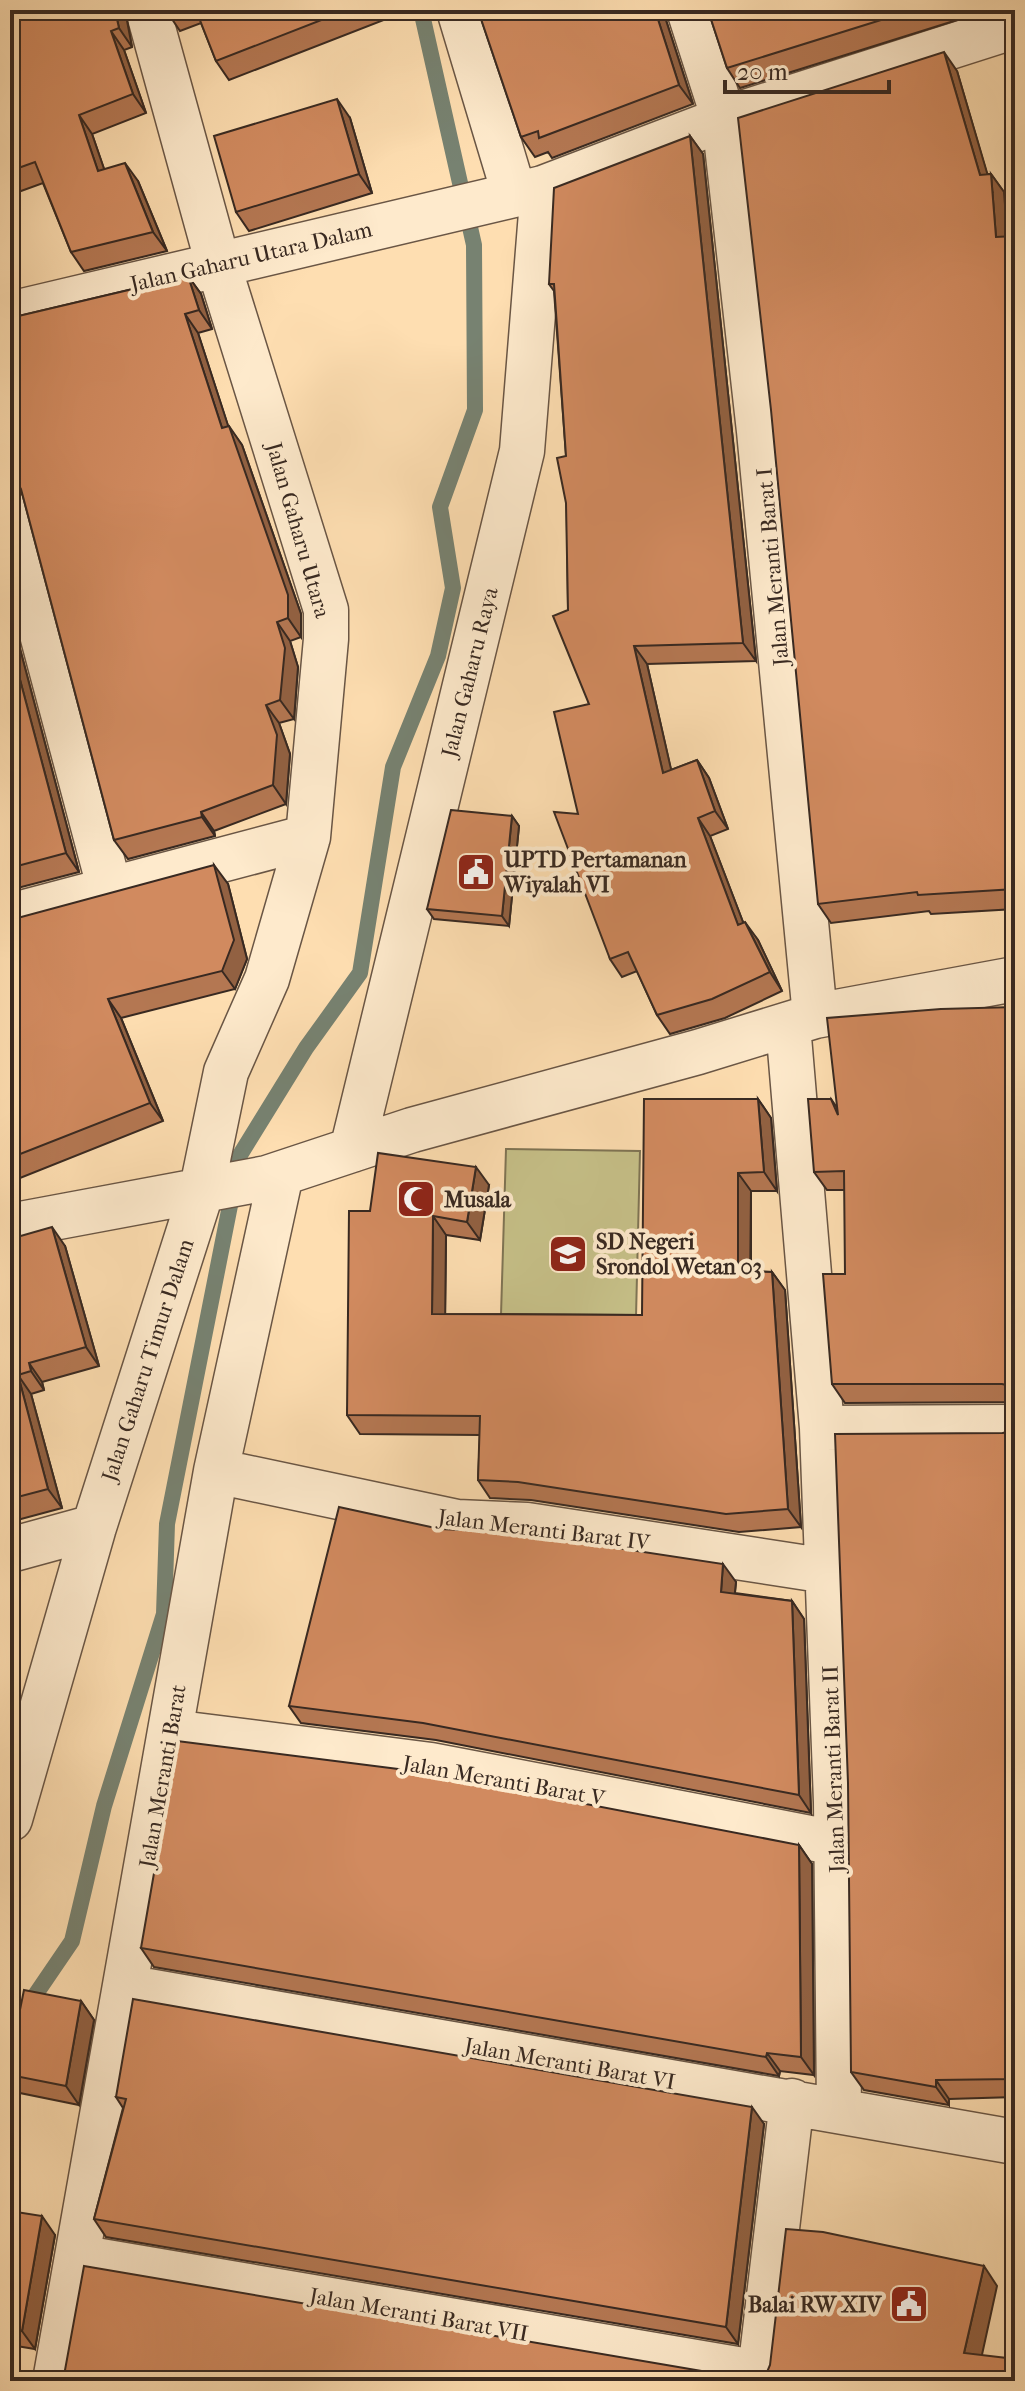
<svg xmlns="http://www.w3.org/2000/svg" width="1025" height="2391" viewBox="0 0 1025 2391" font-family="'IM FELL French Canon',serif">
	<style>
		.pitch { fill: #c6c088; stroke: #7f7454; stroke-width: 2 }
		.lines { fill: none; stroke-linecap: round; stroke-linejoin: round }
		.stream { stroke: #778271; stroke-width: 16 }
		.street-casing { stroke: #6a5645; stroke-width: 47 }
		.street { stroke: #feeacc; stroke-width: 44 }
		.wall { fill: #b47752; stroke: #382921; stroke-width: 2 }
		.shaded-wall { fill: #926142; stroke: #382921; stroke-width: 2 }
		.building { fill: #d18a5f; stroke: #382921; stroke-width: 2 }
		.labels { text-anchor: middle; stroke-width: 8; stroke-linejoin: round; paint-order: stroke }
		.street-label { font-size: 22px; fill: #382921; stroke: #feeacc }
		.poi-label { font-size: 22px; font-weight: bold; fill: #382921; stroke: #feeacc; text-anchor: start }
	</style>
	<rect width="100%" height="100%" fill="#fedeb1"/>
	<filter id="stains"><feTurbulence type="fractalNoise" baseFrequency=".0025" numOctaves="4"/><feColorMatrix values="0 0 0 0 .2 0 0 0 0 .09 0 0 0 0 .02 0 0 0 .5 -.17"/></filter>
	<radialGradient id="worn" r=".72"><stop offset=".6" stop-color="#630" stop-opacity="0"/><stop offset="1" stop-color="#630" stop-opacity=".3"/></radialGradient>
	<path class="pitch" d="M506 1149 640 1151 636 1317 501 1315Z"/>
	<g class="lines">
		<path class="stream" d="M10 2032 72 1941 104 1806 164 1614 167 1524 240 1155 306 1048 360 973 393 767 438 656 453 588 440 507 475 410 474 245 421 10"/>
		<g class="street-casing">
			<path id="street" d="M459 10 514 193
				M689 10 724 119 759 431 815 1016
				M10 314 543 188 724 119 1015 26
				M10 514 110 890
				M10 916 308 837
				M788 1025 822 1428 836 1802 839 2111
				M352 1150 522 451 543 188
				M10 1226 267 1178 412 1130 698 1052 815 1016 1015 979
				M822 1428 1015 1427
				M216 1471 457 1522 527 1525 827 1571
				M10 1550 94 1527
				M171 1732 431 1765 836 1843
				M10 1819 94 1527 201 1193 226 1072 267 979 308 837 326 639V610L218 264 148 10
				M125 1987 1015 2142
				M77 2257 761 2373
				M55 2381 216 1471 281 1174
				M759 2381 792 2101"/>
		</g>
		<use href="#street" class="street"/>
	</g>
	<path class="wall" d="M10 10H125L132 47 124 50 146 113 92 134 104 169 138 181 167 251 84 271 71 252 43 183 10 195Z
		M166 10H391L394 16 229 80 216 61 201 23 180 31Z
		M478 10H665V17L693 104 552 158 548 152 535 157 521 137Z
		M708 10H989L740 88 727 68Z
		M957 71 987 174H991L1004 192 1008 236H1015V909L931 914 929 911 831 923 818 904Z
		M350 118 372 193 249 231 236 212Z
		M690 136 703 154 756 661 647 664 671 770 697 760 709 778 728 829 710 836 743 922 758 940 782 991 725 1018 670 1034 657 1015 637 971 622 977 610 959 578 814 589 704 568 610 566 456 554 291 549 284Z
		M188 276 201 294 212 329 198 333 228 426 242 445 301 614V637L290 641 298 667 294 719 279 723 290 754 286 804 214 831 215 836 128 859 114 840 22 493 17 490H10V318Z
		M10 611 79 872 10 890Z
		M512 816 519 826 509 926 434 919 427 909Z
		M228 884 247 959 235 989 121 1018 163 1121 10 1182V920Z
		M1015 1007V1402L845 1403 832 1384 845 1274V1190H827L814 1172 831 1099 838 1109Z
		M758 1099 771 1118 777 1191H751V1271L772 1272 785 1290 801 1527 739 1532 531 1500 490 1498 478 1480 480 1435 360 1434 347 1415 370 1211 489 1185 480 1240 446 1235 445 1314 642 1315Z
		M10 1239 65 1246 99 1366 42 1382 44 1390 31 1394 62 1508 10 1522Z
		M1015 1430V2097L949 2099V2105L864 2090 851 2072 1003 1433Z
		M440 1529 736 1582 735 1593 792 1601 804 1619 811 1813 436 1740 301 1723 289 1706Z
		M799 1845 812 1864 814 2075 780 2071 779 2076 154 1967 141 1948Z
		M81 2001 94 2020 79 2105 20 2093 10 2079V2059Z
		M116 2097 764 2124 738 2344 106 2237 94 2219 123 2108Z
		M10 2211 55 2235 35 2349 10 2345Z"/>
	<path class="shaded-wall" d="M115 10H125L132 47 119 28Z
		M655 10H665V17L693 104 679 85Z
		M111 31 124 50 146 113 133 94Z
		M944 52 957 71 993 193 980 175Z
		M337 99 350 118 372 193 359 174Z
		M79 115 92 134 111 189 98 171Z
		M690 136 703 154 756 661 743 643Z
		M125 163 138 181 167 251 153 232Z
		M991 174 1004 192 1009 256 996 237Z
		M188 276 201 294 212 329 199 310Z
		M185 314 198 333 235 447 222 428Z
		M229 426 242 445 301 614V637L288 618Z
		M10 611 79 872 66 853 10 642Z
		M277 622 290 641 298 667 294 719 280 700Z
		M1013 625 1015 628V677Z
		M634 646 647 664 676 791 663 773Z
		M266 705 279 723 290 754 286 804 273 785Z
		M697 760 709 778 728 829 715 811Z
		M201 812 214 831 215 836 202 817Z
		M512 816 519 826 509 926 502 916Z
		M698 818 710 836 751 943 738 925Z
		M214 865 228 884 247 959 235 989 222 971Z
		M745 922 758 940 782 991 770 972Z
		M108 999 121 1018 163 1121 150 1103Z
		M758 1099 771 1118 777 1191 764 1172Z
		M476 1167 489 1185 480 1240 467 1222Z
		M738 1173 751 1191 750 1289 738 1271Z
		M433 1216 446 1235 445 1333 432 1314Z
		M52 1227 65 1246 99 1366 86 1347Z
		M772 1272 785 1290 801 1527 788 1509Z
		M29 1363 42 1382 44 1390 31 1371Z
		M18 1375 31 1394 62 1508 48 1489Z
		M723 1564 736 1582 733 1609 721 1592Z
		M792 1601 804 1619 811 1813 799 1795Z
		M799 1845 812 1864 814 2075 801 2057Z
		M81 2001 94 2020 79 2105 66 2086Z
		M767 2053 780 2071 779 2076 766 2057Z
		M936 2080 949 2099V2105L936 2087Z
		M752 2107 764 2124 738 2344 726 2327Z
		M42 2216 55 2235 35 2349 22 2331Z
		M984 2266 997 2286 978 2373 964 2353Z"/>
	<path class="building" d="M10 10H115L119 28 111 31 133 94 79 115 98 171 125 163 153 232 71 252 35 162 10 171Z
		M196 10H347L216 61Z
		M478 10H655L679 85 539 138 538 131 521 137Z
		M708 10H913L727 68Z
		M944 52 980 175 991 174 996 237 1015 236V624L1013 625 1015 677V889L918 895 917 892 818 904 771 410 738 118Z
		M337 99 359 174 236 212 214 136Z
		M690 136 743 643 634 646 663 773 697 760 715 811 698 818 738 925 745 922 770 972 712 999 657 1015 628 952 610 959 554 812 578 814 554 712 589 704 553 616 568 610 566 503 557 458 566 456 554 284H549L554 188Z
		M188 276 199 310 185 314 222 428 229 426 288 595V618L277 622 285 648 280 700 266 705 277 735 273 785 201 812 202 817 114 840 21 489 15 478 10 475V318Z
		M10 642 66 853 10 868Z
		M451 810 512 816 502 916 427 909Z
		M214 865 234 940 222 971 108 999 150 1103 10 1158V920Z
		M1015 1007V1387L1002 1384H832L823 1274H845L844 1171 814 1172 808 1099H831L838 1115 827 1018 941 1009Z
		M644 1099H758L764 1172 738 1173V1271L772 1272 788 1509 726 1514 518 1482 478 1480 480 1416 347 1415 349 1211H370L378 1153 476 1167 467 1222 433 1216 432 1314 642 1315Z
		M52 1227 86 1347 29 1363 31 1371 18 1375 48 1489 10 1499V1239Z
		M1015 1430V2079L936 2080V2087L851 2072 848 1783 835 1434 1003 1433Z
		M339 1507 440 1529 512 1532 723 1564 721 1592 792 1601 799 1795 423 1723 289 1706Z
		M177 1741 414 1771 799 1845 801 2057 767 2053 766 2057 141 1948Z
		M24 1990 81 2001 66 2086 10 2075V2059Z
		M133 1999 752 2107 726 2327 94 2219 126 2099 116 2097Z
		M10 2211 42 2216 22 2331 10 2329Z
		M786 2229 823 2232 984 2266 964 2353 1015 2359V2381H760L765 2377 770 2365Z
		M84 2266 725 2375 734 2381H63Z"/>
	<defs>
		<g id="civic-square" transform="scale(2)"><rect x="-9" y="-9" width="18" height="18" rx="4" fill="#8f2418" stroke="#feeacc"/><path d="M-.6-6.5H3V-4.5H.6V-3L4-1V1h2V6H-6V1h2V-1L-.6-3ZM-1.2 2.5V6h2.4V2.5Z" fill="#fff"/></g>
		<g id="mosque-square" transform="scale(2)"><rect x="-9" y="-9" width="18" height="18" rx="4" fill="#8f2418" stroke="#feeacc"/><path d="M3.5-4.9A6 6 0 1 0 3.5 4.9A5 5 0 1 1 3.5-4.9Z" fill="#fff"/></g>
		<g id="school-square" transform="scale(2)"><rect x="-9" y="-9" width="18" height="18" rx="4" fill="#8f2418" stroke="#feeacc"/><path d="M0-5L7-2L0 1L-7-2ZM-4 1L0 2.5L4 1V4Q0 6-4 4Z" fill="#fff"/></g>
	</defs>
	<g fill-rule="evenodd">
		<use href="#civic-square" x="476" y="872"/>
		<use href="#mosque-square" x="416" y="1199"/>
		<use href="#school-square" x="568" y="1254"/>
		<use href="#civic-square" x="909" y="2304"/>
	</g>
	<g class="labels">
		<g class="street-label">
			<text transform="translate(251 256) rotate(-13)" y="8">Jalan Gaharu Utara Dalam</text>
			<text transform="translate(299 530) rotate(74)" y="8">Jalan Gaharu Utara</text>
			<text transform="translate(772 567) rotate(-95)" y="8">Jalan Meranti Barat I</text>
			<text transform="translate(469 672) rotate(-76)" y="8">Jalan Gaharu Raya</text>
			<text transform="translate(147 1360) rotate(-72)" y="8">Jalan Gaharu Timur Dalam</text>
			<text transform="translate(544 1529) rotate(7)" y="8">Jalan Meranti Barat IV</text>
			<text transform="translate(833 1769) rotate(-92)" y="8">Jalan Meranti Barat II</text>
			<text transform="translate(162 1776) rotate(-80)" y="8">Jalan Meranti Barat</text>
			<text transform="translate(504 1780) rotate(10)" y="8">Jalan Meranti Barat V</text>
			<text transform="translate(570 2063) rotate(10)" y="8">Jalan Meranti Barat VI</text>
			<text transform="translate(419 2314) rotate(10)" y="8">Jalan Meranti Barat VII</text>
		</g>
		<g class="poi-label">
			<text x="504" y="867">UPTD Pertamanan<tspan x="504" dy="25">Wiyalah VI</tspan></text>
			<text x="444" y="1207">Musala</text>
			<text x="596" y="1249">SD Negeri<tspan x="596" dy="25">Srondol Wetan 03</tspan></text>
			<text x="881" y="2312" text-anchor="end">Balai RW XIV</text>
		</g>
	</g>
	<rect width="1025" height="2391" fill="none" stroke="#fedeb1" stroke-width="40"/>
	<rect x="12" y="12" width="1001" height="2367" fill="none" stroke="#382921" stroke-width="4"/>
	<rect x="20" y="20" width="985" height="2351" fill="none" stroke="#382921" stroke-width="2"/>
	<path d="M725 80v12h164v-12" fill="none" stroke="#382921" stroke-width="4"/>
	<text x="737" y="80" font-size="24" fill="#382921" stroke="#feeacc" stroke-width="6" paint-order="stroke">20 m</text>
	<rect width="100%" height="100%" filter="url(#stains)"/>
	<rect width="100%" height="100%" fill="url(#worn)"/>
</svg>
